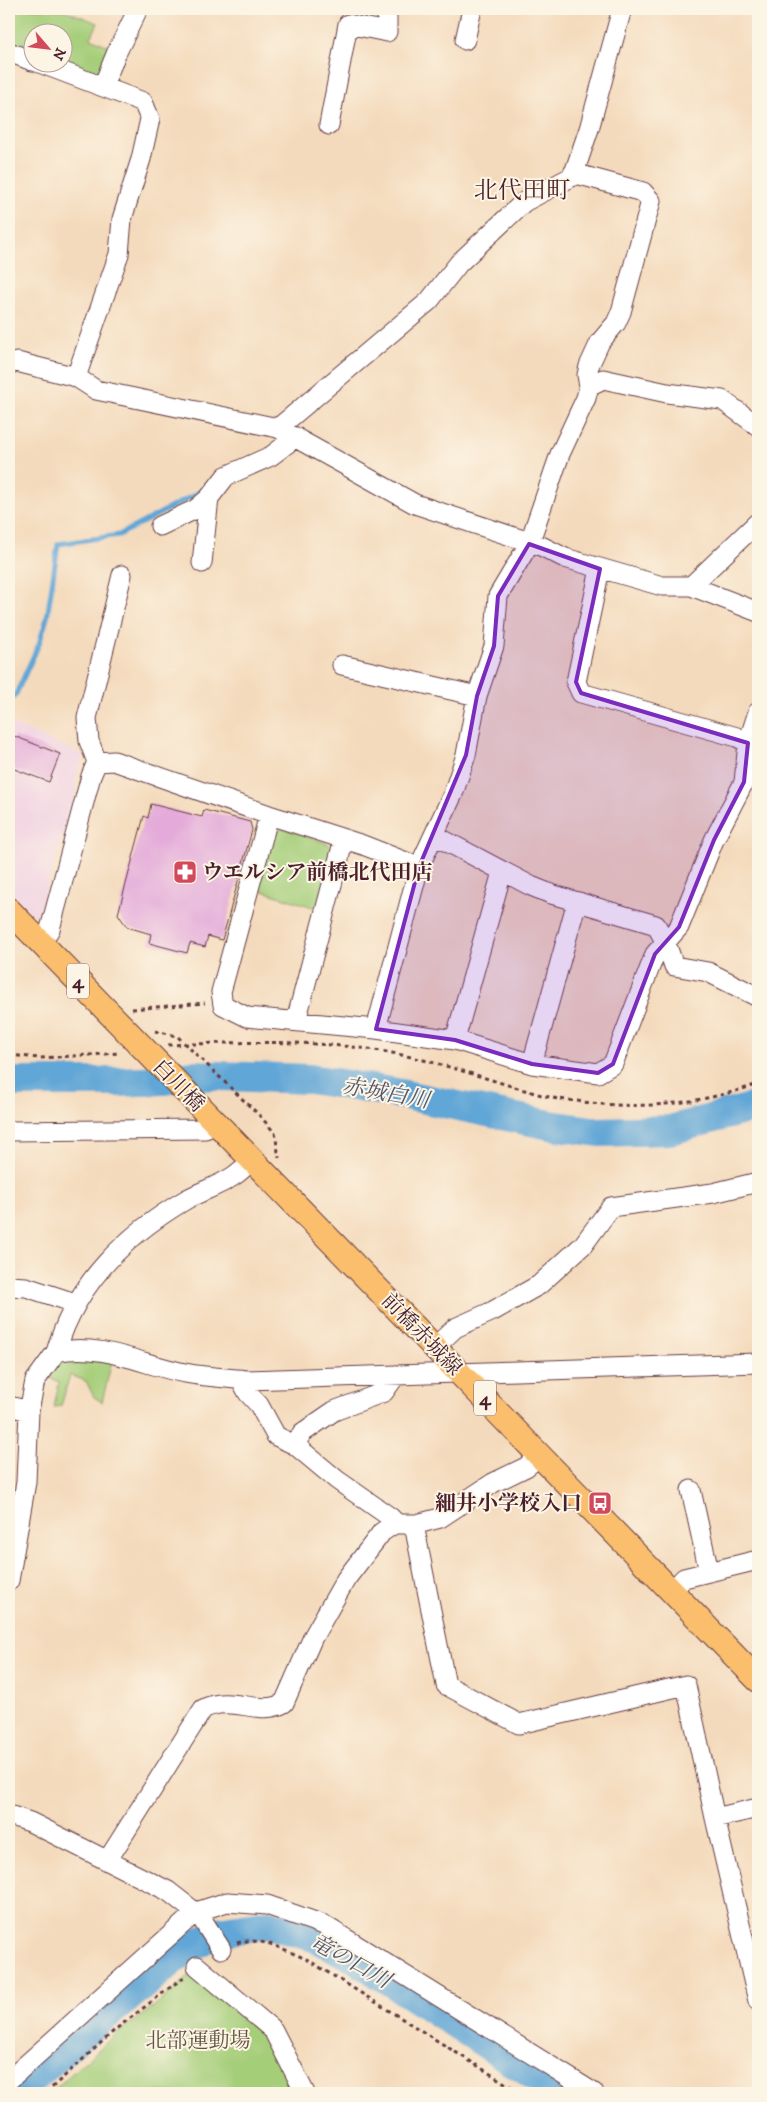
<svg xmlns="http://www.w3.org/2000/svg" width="767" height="2102" viewBox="0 0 767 2102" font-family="'IM FELL DW Pica','Noto Serif JP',serif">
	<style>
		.built { fill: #f1d0e3 }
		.green { fill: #a5ce79; stroke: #787652 }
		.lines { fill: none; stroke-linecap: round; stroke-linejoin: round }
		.stream { stroke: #60a6d6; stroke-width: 5 }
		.river { stroke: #60a6d6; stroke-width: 30 }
		.building { fill: #e4abda }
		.minor-casing { stroke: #643b41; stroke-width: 21 }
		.major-casing { stroke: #643b41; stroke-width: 26 }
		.path { stroke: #643b41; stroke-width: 3; stroke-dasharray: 4 4; stroke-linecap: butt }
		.minor { stroke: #fff; stroke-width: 19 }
		.major { stroke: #fabe6d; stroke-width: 24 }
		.marked { fill: #7b2cbf; fill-opacity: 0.2; stroke: #7b2cbf; stroke-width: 4; stroke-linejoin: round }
		.labels { text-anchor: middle; stroke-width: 4; stroke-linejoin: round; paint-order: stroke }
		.shield { fill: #fcf5e5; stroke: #7f5f63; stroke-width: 1 }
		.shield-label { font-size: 20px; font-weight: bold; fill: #4a1f2b }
		.poi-label { font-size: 21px; font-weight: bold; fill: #4a1f2b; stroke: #fcf5e5; text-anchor: start }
		.street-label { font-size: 21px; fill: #4a1f2b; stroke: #fcf5e5 }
		.park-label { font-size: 21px; fill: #655442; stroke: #fcf5e5 }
		.water-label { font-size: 22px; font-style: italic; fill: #53556f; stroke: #fcf5e5 }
		.quarter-label { font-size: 24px; fill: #4a1f2b; stroke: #fcf5e5 }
	</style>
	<rect width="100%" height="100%" fill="#fcf5e5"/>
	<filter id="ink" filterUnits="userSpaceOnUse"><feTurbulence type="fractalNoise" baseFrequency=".02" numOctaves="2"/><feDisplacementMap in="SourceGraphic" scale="10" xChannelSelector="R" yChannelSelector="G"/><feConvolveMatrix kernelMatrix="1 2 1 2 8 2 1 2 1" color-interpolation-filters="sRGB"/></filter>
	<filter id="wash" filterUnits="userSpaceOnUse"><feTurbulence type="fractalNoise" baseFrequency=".0096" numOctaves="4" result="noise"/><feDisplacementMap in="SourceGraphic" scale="20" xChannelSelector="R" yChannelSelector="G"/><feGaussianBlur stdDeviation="1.12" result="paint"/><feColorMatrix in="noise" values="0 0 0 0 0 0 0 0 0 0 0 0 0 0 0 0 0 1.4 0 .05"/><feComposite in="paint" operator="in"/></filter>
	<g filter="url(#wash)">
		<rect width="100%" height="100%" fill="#f4dabc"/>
		<path class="built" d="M12 724 81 754 83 758 75 780 77 787 39 913 32 914 9 892V734Z"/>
		<path class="green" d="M9 9H61L98 23 91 38 110 47 97 79 62 62V32H32V54L9 45Z
			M282 828 329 844 333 848 319 909 256 889 271 836Z
			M113 1357 102 1402 94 1397 86 1381 70 1375 61 1406 54 1407 59 1382 45 1375 64 1358Z
			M197 1970 271 2031 301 2093H50L117 2033 152 2008Z"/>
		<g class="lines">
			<path class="stream" d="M9 703 16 694 39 644 47 618 58 544 119 535 200 492 208 483"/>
			<path class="river" d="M9 1082H117L165 1080 192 1075 310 1079 391 1092 550 1125 599 1132 670 1130 758 1106
				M17 2093 70 2045 186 1950 218 1932 269 1924 314 1937 356 1959 561 2093"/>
		</g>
		<g id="blocks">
			<path class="building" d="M14 736 60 754 49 782 9 767V749Z
				M151 804 202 817 204 810 250 822 252 830 222 940 208 936 205 947 190 943 187 953 149 943 151 934 127 927 118 914 144 816 148 818Z"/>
		</g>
	</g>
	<g filter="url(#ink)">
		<use href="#blocks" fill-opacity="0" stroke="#643b41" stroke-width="1"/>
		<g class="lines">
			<g class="minor-casing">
				<path id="minor" d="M465 40 472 9
					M9 52 32 61
					M37 62 143 102 150 119 141 159 122 219 119 254 76 377
					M103 86 116 54 138 9
					M329 125 348 24 387 32V9
					M9 364 17 362 76 377 96 390 278 428 415 504 541 546 565 558 662 586H691L758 612
					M589 386 603 379 667 393 722 400 758 426
					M278 428 429 301 459 263 524 202 573 176 589 129 622 9
					M160 526 196 509 209 498
					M202 563 209 498 226 476 271 456 296 437
					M600 569 576 682 581 693 737 737 748 743
					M691 586 758 522
					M342 665 477 696
					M97 762 89 741 87 718 122 575
					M269 815 221 992 223 1005 247 1017 376 1029 419 867 453 794 466 755 477 696 494 646 498 596 529 544 560 454 586 398 589 386 587 375 589 366 600 342 616 323 621 312 651 201 643 192 573 173
					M434 835 531 886 551 894 656 925 666 943 674 966 708 972 758 997
					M41 943 50 929 91 776 97 762 114 761 269 815 363 845 419 867
					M296 1021 344 839
					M376 1029 455 1040 532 1064 598 1073 613 1064 655 954 679 927 714 840 744 782 748 743 758 712
					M455 1040 502 872
					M532 1064 574 912 579 902
					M9 1131 205 1129 217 1124
					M9 1286 26 1287 75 1303
					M435 1347 455 1328 493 1311 539 1285 583 1245 611 1207 713 1193 758 1182
					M56 1352C75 1284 127 1234 187 1199 202 1191 218 1186 232 1177 239 1173 246 1166 252 1160
					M241 1380 248 1393 259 1405 276 1436 295 1445 337 1480 390 1517 397 1524
					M9 1406 29 1411
					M295 1445 302 1433 334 1411 384 1392 396 1375
					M691 1490 709 1572
					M414 1525 446 1685 519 1724 686 1685 715 1818
					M9 1581 26 1482 29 1411 35 1381 56 1352C101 1342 143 1365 185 1373 206 1377 227 1378 247 1380L758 1363
					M672 1591 684 1578 758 1560
					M758 1808 715 1818 758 2001
					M9 1815 30 1822 168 1891 200 1916 221 1949
					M107 1861 203 1709C231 1694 259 1717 284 1703L313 1637 346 1579 382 1532 394 1524H417L440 1518 493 1483 526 1467 541 1455
					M197 1966 273 2030 305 2093
					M9 2080 196 1912 227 1902 267 1905 324 1925 594 2093"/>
			</g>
			<g class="major-casing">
				<path id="major" d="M9 910 758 1680"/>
			</g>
			<path class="path" d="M132 1009 205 1003
				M155 1031 177 1036 260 1116 275 1133 279 1158
				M168 1045C243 1042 318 1039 392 1053 445 1063 497 1083 549 1097 560 1100 572 1100 583 1102 643 1110 700 1104 758 1084
				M9 1055 39 1058 120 1053
				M237 1943C259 1935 287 1951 308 1960L521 2093
				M46 2093 116 2029 185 1976"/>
			<use href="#minor" class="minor"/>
			<use href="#major" class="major"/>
		</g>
	</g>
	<path class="marked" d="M529 544 600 569 576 682 581 693 748 743 744 782 714 840 679 927 655 954 613 1064 598 1073 532 1064 455 1040 376 1029 419 867 466 755 477 696 494 646 498 596Z"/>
	<defs>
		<g id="pharmacy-square" transform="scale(1.25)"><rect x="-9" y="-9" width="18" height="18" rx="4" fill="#d1495b" stroke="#fcf5e5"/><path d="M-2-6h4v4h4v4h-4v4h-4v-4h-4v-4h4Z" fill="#fff"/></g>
		<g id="bus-square" transform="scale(1.25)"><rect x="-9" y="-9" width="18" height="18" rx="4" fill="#d1495b" stroke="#fcf5e5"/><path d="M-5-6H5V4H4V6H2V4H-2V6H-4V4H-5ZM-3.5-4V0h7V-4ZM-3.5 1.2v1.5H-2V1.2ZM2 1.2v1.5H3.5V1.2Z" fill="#fff"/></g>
	</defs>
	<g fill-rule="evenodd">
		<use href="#pharmacy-square" x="185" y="872"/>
		<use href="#bus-square" x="600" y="1503"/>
	</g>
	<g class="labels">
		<g class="shield">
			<rect x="67" y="963.5" width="22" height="35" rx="4"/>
			<rect x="474" y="1380.5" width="22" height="35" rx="4"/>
		</g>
		<g class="shield-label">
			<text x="78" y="988">4</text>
			<text x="485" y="1405">4</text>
		</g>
		<g class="poi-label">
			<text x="202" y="879">ウエルシア前橋北代田店</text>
			<text x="582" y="1510" text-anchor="end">細井小学校入口</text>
		</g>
		<g class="street-label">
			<text transform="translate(179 1085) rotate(46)" y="7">白川橋</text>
			<text transform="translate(422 1334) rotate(46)" y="7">前橋赤城線</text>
		</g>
		<g class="park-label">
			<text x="198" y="2047">北部運動場</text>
		</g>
		<g class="water-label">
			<text transform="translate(386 1092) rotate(10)" y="8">赤城白川</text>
			<text transform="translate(351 1960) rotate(29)" y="8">竜の口川</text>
		</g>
		<g class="quarter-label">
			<text x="522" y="198">北代田町</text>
		</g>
	</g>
	<rect width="767" height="2102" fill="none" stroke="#fcf5e5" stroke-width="30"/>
	<g transform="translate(48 48) rotate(118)"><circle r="24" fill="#fcf5e5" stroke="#b59f9b"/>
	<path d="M0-4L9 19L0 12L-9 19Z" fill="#d1495b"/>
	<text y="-8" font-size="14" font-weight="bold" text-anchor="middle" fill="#4a1f2b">N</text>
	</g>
</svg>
